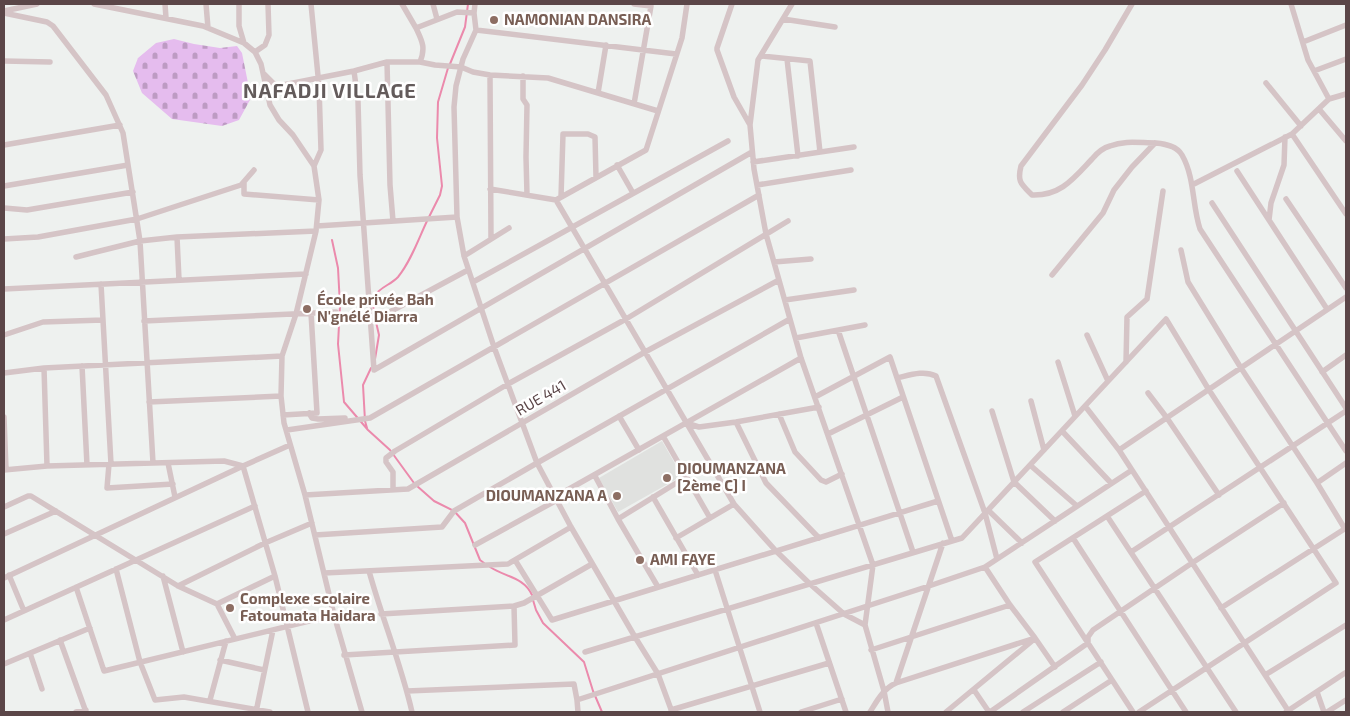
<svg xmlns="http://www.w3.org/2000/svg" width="1350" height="716" viewBox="0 0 1350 716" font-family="'Exo 2',sans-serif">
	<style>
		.education { fill: #e0e1df }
		.cemetery { fill: url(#cemetery-stones) }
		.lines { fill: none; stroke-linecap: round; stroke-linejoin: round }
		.stream { stroke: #eb8aac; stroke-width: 2 }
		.minor { stroke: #d5c4c6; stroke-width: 5.5 }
		.education-dot { fill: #8d6e63; stroke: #fff; stroke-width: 2 }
		.labels { text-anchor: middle; stroke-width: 5; stroke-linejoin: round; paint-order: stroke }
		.education-label { font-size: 15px; font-weight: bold; fill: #785e54; stroke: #fff; text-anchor: start }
		.street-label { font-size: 15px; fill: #5b4648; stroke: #fff }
		.district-label { font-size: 20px; font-weight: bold; letter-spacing: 1px; fill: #635b5b; stroke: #fff }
	</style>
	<defs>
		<pattern id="cemetery-stones" width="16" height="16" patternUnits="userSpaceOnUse" patternTransform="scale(1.25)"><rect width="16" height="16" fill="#e5bcee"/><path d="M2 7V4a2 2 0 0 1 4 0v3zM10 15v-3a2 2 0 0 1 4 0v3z" fill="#bd9bc3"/></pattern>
	</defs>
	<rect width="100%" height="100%" fill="#eef1ef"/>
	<path class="education" d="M662 441 682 476 618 512 599 478Z"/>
	<path class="cemetery" d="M174 39 194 44 220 48 237 46 242 53 251 98 239 120 222 126 172 119 142 93 133 71 138 58 156 43Z"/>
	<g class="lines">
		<path class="stream" d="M450 64 465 27 468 4
			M429 217 440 195 442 186 437 138 438 102 448 68
			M332 240 338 268 340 306 338 344 344 402 368 430 390 450 414 483
			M375 317C374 311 372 303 374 297 379 287 391 285 398 277 411 261 418 240 427 221
			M375 359 379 335 376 322
			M367 428 365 421 363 385 371 368
			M417 486 434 501 454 511 465 523 480 560 484 563
			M490 567C505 577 524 577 532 595
			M533 600 536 610 543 623 584 662 593 691 602 712"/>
		<path class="minor" d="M94 4 203 26 244 43 255 52 261 64 270 105 279 120 293 135 314 166 319 200 316 231 296 314 282 356 281 396 284 423 305 495 334 615 362 712
			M165 4 166 18
			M206 4 208 28
			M239 4V26L244 43
			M311 4 319 86 321 150 314 166
			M402 4 416 28 457 12 474 13
			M433 4 437 19
			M475 4 474 13 476 30 463 59 456 86 454 107 457 217 464 256 494 347 537 463 571 527 635 637 658 674 672 712
			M634 4 651 6 634 104
			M732 4 717 48V50L734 97 750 125
			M792 4 758 60 750 125 754 169 766 234 801 358 873 565 865 625 884 691 888 712
			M1132 4 1105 50 1082 85 1021 166C1017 182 1021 184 1032 195 1061 196 1074 178 1092 159 1097 153 1102 148 1110 146 1125 140 1140 143 1156 143 1166 144 1177 146 1182 155 1195 178 1192 205 1200 229L1346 451
			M1291 4 1308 60 1329 99
			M4 11 37 4
			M4 13 47 22 53 26 106 95 123 133 140 241 153 463
			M783 19 835 27
			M416 28C422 41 426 47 420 62
			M476 30 676 54
			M1303 42 1346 25
			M255 52 265 45 269 35 268 4
			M761 56 810 61 820 152
			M787 59 798 156
			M4 61 50 62
			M387 62 390 185 393 221
			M354 71 358 101 360 175 374 370 752 152
			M1314 71 1346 59
			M264 74 273 83 278 86 354 71 387 62H420L435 65 461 67 473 72 490 75 548 78 658 111
			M490 75 491 239
			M523 76V99L527 105 526 157 527 195
			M1266 83 1301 126
			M598 93 606 45
			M1319 109 1346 141
			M1292 134 1346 214
			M4 145 120 125
			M753 162 854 147
			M617 165 633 193
			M1237 171 1327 309
			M244 182V194L319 200
			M757 185 851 170
			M1192 185 1292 134 1329 99 1346 94
			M4 186 128 165
			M490 189 556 200 646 150 682 38 687 4
			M561 197 563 134H588L595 137 596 177
			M1286 199 1346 288
			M556 200 734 504 776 551 810 584 844 614 865 625
			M1212 203 1346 408
			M4 208 27 210 133 192
			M1269 220 1271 203 1284 165 1285 137
			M317 226 457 217
			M177 237 179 280
			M4 239 38 237 137 219 241 185 254 170
			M1181 250 1188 282 1241 368 1317 483 1345 529
			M464 256 509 228
			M76 257 140 241 177 237 316 231
			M774 262 811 259
			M1052 275 1103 213 1114 190 1132 167 1155 143
			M473 282 728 141
			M101 284 111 464
			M4 289 306 274
			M785 300 854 290
			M144 321 336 312
			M371 322 468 270
			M838 330 913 552
			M4 335 43 322 103 320
			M1087 335 1108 381
			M796 338 865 325
			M1058 362 1075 416
			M1126 362 1127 317 1147 299 1163 191
			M82 366 87 465
			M44 368 47 466
			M1322 372 1346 355
			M4 373 44 368 282 356
			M897 378C910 375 924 370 936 376L985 513 997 559
			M1148 393 1167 418 1219 495
			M815 397 890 357 952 541
			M1031 401 1044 450
			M149 402 281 396
			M1085 406 1119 450 1289 712
			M992 411 1014 482 1055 521
			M309 413 312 418 318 419 345 418
			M779 414 795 452 821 480 826 482 842 474
			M283 415 317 413 311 313
			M619 416 639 450
			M4 417 6 469
			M736 422 766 483 819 538
			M686 423 699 427 736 422 819 407
			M287 430 370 418 759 195
			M1062 431 1111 483
			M828 434 903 397
			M663 436 710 518
			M1119 450 1346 297
			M168 463 175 497
			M109 464 107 488 173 484
			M1030 465 1077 506
			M4 470 47 466 224 461 243 466 275 576 308 712
			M595 476 618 519 658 587
			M1317 483 1346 463
			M393 490V472L386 462V458L395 451 508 384 626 319 788 221
			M305 495 408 489 645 352 779 280
			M555 497 801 358
			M653 497 698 575
			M4 507 28 496H31L178 586 217 604 235 639
			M988 510 1022 543
			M1107 516 1236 712
			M618 519 686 477
			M4 534 56 511
			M315 535 442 527 454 511 537 463 790 319
			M676 538 734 504
			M1073 538 1186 712
			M475 545 557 500
			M1131 552 1346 411
			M515 560 552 620 938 501
			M985 567 1010 605 1035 638 1055 667
			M116 569 140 662 155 700 184 697 270 712
			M715 570 760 712
			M369 571C382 618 401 664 412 712
			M324 573 508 564 571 527
			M9 575 24 611
			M163 576 183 652
			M4 578 243 466 290 445
			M178 586 265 543 312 523
			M76 587 104 671 334 615
			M217 604 275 576
			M1221 608 1346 528
			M381 614 514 606 524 603 592 564
			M4 620 255 506
			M816 623 846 712
			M60 640 86 712
			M871 650 1010 605
			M585 652 962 538 1166 319 1209 390 1336 583 1139 712
			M30 653 42 689
			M344 655 515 645 514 606
			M220 660 264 670
			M4 664 90 628
			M1265 675 1346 625
			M896 683 943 543
			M974 690 989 712
			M407 691 574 684 577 700 578 712
			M1317 692 1324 712
			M210 700 226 641
			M577 700 929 586 985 567 1132 470
			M671 710 829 663
			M76 712 86 710
			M256 712 273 630
			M801 712 842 699
			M870 712C877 701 883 689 896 683L1035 638
			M946 712 1032 641
			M990 712 1088 643V637L1093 630 1192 563 1284 503
			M1023 712 1101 662
			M1063 712 1112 680
			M1133 712 1035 562 1146 491
			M1286 712 1345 673
			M1327 712 1346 700"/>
	</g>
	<g class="education-dot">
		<circle cx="494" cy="20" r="5"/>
		<circle cx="307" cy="309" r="5"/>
		<circle cx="667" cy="478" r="5"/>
		<circle cx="617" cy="496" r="5"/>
		<circle cx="640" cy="560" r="5"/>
		<circle cx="230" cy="608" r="5"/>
	</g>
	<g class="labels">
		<g class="education-label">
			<text x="504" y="25">NAMONIAN DANSIRA</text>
			<text x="317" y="305">École privée Bah<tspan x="317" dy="17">N'gnélé Diarra</tspan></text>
			<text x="677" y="474">DIOUMANZANA<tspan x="677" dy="17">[2ème C] I</tspan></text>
			<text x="607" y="501" text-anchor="end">DIOUMANZANA A</text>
			<text x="650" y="565">AMI FAYE</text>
			<text x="240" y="604">Complexe scolaire<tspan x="240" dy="17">Fatoumata Haidara</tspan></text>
		</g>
		<g class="street-label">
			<text transform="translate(541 398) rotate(-30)" y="5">RUE 441</text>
		</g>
		<g class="district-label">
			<text x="330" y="98">NAFADJI VILLAGE</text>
		</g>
	</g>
	<rect width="1350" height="716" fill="none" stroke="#5b4648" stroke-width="10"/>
</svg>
